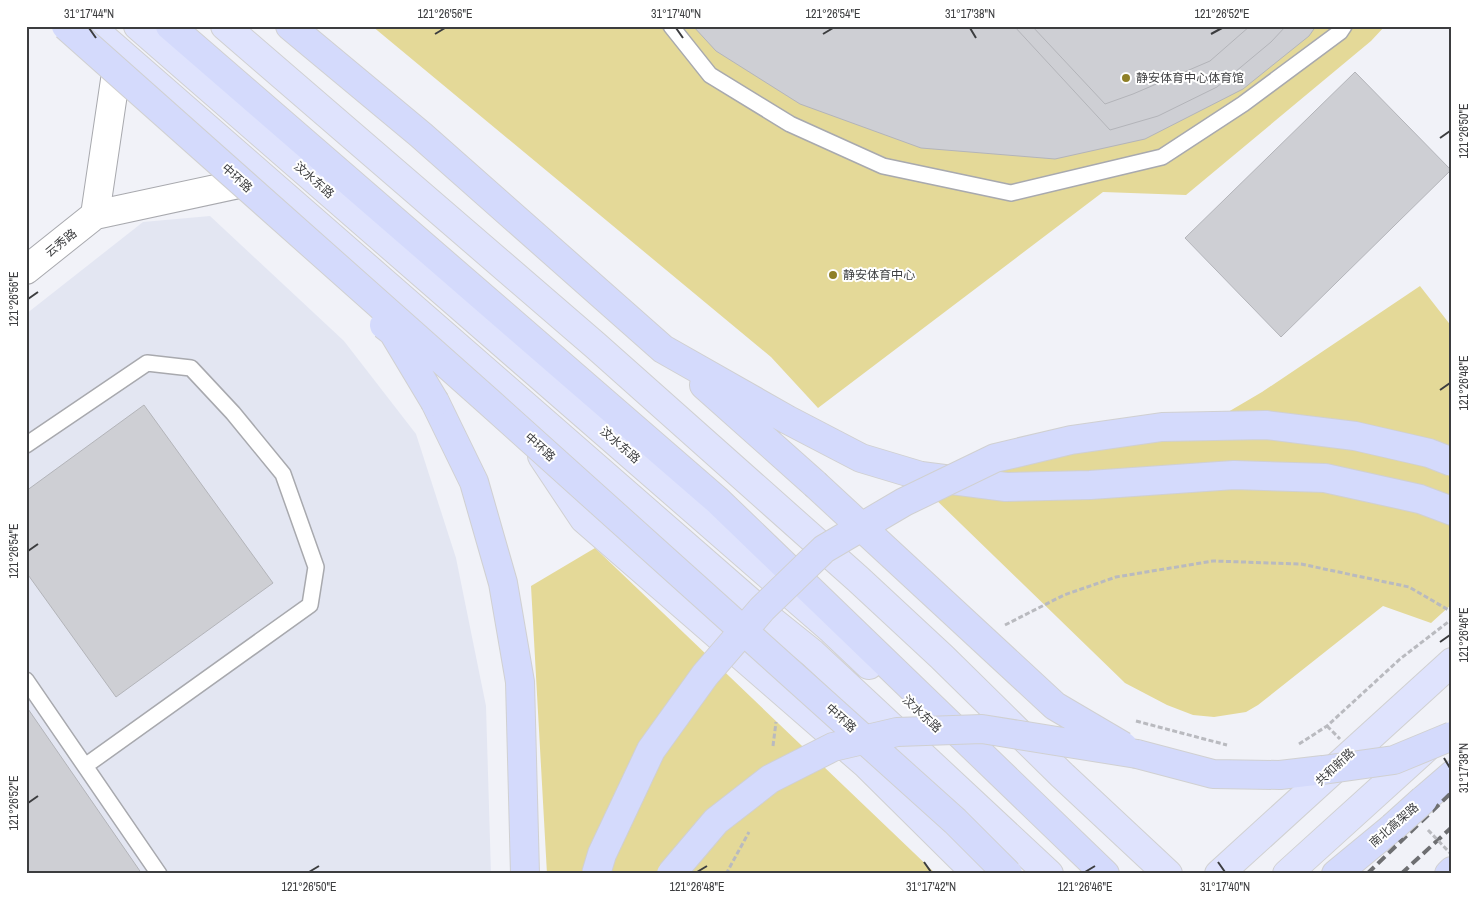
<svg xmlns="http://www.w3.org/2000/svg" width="1478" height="900" viewBox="0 0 1478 900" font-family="'Archivo Narrow','Noto Sans SC',sans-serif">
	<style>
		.built { fill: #e3e6f2 }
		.green { fill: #e4d998 }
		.building { fill: #cecfd4; stroke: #b3b4b9 }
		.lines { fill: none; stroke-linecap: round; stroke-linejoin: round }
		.service-casing { stroke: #a8a9ae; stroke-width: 18 }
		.tertiary-casing { stroke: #a8a9ae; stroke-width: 30 }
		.primary-casing { stroke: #d0d0d1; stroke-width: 30 }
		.trunk-casing { stroke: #d0d0d1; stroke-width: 30 }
		.path { stroke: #b9babf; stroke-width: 3; stroke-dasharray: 5 2.5; stroke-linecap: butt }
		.service { stroke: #fff; stroke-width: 15 }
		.tertiary { stroke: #fff; stroke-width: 28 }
		.primary { stroke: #dfe3fd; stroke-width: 28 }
		.trunk { stroke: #d4dafc; stroke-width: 28 }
		.rail { stroke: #6e6f72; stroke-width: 4; stroke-dasharray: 10 5; stroke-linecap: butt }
		.trunk-bridge-casing { stroke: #d0d0d1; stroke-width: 30; stroke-linecap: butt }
		.path-bridge { stroke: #b9babf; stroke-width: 3; stroke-dasharray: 5 2.5; stroke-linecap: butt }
		.trunk-bridge { stroke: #d4dafc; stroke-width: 28 }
		.ticks { fill: none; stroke: #3c3d3f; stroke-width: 2 }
		.poi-dot { fill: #8f8027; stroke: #fff; stroke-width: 2 }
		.labels { text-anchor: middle; stroke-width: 4; stroke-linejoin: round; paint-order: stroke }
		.poi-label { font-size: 12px; fill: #3c3d3f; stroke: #fff; text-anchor: start }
		.street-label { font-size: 12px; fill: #3c3d3f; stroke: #fff }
		.neatline { fill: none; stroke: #3c3d3f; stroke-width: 2 }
		.ticks-label { font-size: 12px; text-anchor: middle; fill: #3c3d3f }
	</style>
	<rect width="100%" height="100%" fill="#f1f2f8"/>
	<path class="built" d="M210 216 344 341 416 434 456 558 486 706 491 874H26V314L143 222Z"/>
	<path class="green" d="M372 26H1385L1371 41 1186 195 1103 192 818 408 771 357Z
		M1420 286 1452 327V604L1431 623 1383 606 1258 705 1246 712 1214 717 1193 715 1167 705 1125 683 929 493 1075 448 1194 432 1262 392Z
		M595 548 936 874H547L531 586Z"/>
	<path class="building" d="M693 26H1316L1309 36 1243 89 1145 139 1055 159 921 148 800 104 716 51Z
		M1014 26H1286L1271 42 1217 87 1158 116 1110 130Z
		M1032 26H1250L1210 61 1133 94 1105 104Z
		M1355 72 1451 170 1281 337 1185 238Z
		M144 405 273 583 116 697 26 572V491Z
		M26 706 142 874H26Z"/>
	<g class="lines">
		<g class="service-casing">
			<path id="service" d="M671 26 710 75 790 124 883 166 1011 193 1162 157 1243 104 1340 32 1344 26
				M26 445 147 363 191 368 233 413 283 474 316 567 310 605 85 766
				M26 680 159 874"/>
		</g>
		<g class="tertiary-casing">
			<path id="tertiary" d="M95 215 119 53
				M26 270 95 215 262 179"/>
		</g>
		<g class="primary-casing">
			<path id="primary" d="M90 26 772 621 812 653 1049 874
				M138 26 832 630 869 665
				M225 26 595 345 858 579 942 657 1062 775 1168 874
				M542 456 584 519 867 765 977 874
				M1219 874 1452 662
				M1287 874 1425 749"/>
		</g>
		<g class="trunk-casing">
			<path id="trunk" d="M170 26 717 500 1105 874
				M290 26 421 135 663 349 788 420 861 458 921 476 1006 487 1090 485 1234 475 1325 478 1420 499 1452 511
				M704 385 815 484
				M435 402 474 482 503 583 520 682 525 874
				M1137 754 1213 774 1280 775 1323 770
				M1423 800 1452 775
				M1336 874 1393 827
				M1449 874 1452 871"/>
		</g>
		<path class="path" d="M1005 625 1064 595 1116 577 1213 561 1301 564 1409 587 1452 612
			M1136 721 1227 745
			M1299 744 1327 726 1400 659 1452 619
			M773 746 776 722
			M726 874 749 832"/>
		<use href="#service" class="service"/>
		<use href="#tertiary" class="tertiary"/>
		<use href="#primary" class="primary"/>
		<use href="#trunk" class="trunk"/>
		<path class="rail" d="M1367 874 1452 792
			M1401 874 1452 827"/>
		<g class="trunk-bridge-casing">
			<path id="trunk-bridge" d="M66 26 489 402 955 821 1008 874
				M384 325 393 332 435 402
				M815 484 1055 706 1123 746
				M1323 770 1394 760 1452 736
				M1393 827 1423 800
				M596 874 602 854 651 750 705 675 762 609 824 549 904 502 995 458 1071 440 1162 427 1266 425 1355 436 1429 453 1452 462
				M671 874 716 821 770 779 833 747 897 732 982 729 1137 754"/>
		</g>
		<path class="path-bridge" d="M1327 726 1340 739
			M1428 830 1452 855"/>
		<use href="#trunk-bridge" class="trunk-bridge"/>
	</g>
	<path class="ticks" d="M89 28 96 38M676 28 683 38M970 28 976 38M435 34 445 28M823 34 833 28M1211 34 1222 28M1440 138 1450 131M28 299 38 292M1440 390 1450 383M28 551 38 544M1440 642 1450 635M1444 758 1450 768M28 803 38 796M924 862 931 872M1218 862 1225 872M309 872 319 866M697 872 707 866M1085 872 1095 866"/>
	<g class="poi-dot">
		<circle cx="1126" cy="78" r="5"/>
		<circle cx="833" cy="275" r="5"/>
	</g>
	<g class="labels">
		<g class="poi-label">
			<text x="1136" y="82">静安体育中心体育馆</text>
			<text x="843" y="279">静安体育中心</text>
		</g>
		<g class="street-label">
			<text transform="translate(237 178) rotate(42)" y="4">中环路</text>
			<text transform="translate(314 180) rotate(41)" y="4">汶水东路</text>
			<text transform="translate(61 243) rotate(-39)" y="4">云秀路</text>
			<text transform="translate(620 445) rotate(41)" y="4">汶水东路</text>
			<text transform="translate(540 447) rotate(42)" y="4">中环路</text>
			<text transform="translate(922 714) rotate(43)" y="4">汶水东路</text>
			<text transform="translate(841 718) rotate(42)" y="4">中环路</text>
			<text transform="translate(1335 767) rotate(-43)" y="4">共和新路</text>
			<text transform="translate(1394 825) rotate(-41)" y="4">南北高架路</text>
		</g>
	</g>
	<rect width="1478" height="900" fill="none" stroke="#ffffff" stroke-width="55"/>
	<rect x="28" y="28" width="1422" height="844" class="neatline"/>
	<g class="ticks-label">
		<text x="89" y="18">31°17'44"N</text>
		<text x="445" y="18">121°26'56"E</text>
		<text x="676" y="18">31°17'40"N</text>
		<text x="833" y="18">121°26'54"E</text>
		<text x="970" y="18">31°17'38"N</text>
		<text x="1222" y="18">121°26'52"E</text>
		<text transform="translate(1464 131) rotate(-90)" y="4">121°26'50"E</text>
		<text transform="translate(14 299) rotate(-90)" y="4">121°26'56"E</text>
		<text transform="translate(1464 383) rotate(-90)" y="4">121°26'48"E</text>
		<text transform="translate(14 551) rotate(-90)" y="4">121°26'54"E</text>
		<text transform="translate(1464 635) rotate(-90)" y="4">121°26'46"E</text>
		<text transform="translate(1464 768) rotate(-90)" y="4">31°17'38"N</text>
		<text transform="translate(14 803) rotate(-90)" y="4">121°26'52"E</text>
		<text x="309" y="891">121°26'50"E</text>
		<text x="697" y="891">121°26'48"E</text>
		<text x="931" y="891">31°17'42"N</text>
		<text x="1085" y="891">121°26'46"E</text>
		<text x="1225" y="891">31°17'40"N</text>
	</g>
</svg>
